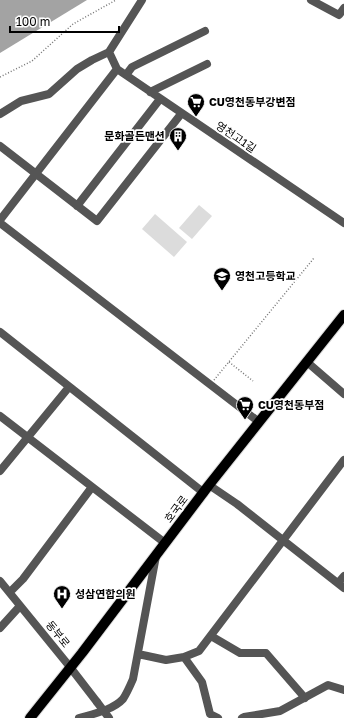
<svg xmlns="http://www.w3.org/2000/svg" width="344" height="718" viewBox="0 0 344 718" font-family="'Golos Text','Noto Sans KR',sans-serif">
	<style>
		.green { fill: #dcdcdc }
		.water { fill: #a3a3a3 }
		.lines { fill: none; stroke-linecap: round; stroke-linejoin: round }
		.major-casing { stroke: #dbdbdb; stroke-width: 12 }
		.path { stroke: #777; stroke-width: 1.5; stroke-dasharray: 1 2; stroke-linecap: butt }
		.minor { stroke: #555; stroke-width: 8 }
		.major { stroke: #000; stroke-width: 10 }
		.minor-bridge { stroke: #555; stroke-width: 8 }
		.labels { text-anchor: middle; stroke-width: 3.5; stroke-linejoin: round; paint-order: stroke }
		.poi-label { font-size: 11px; font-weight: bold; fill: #000; stroke: #fff; text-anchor: start }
		.street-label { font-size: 11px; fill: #000; stroke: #fff }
	</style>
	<rect width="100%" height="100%" fill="#fff"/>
	<path class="green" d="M199 205 212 216 192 239 179 228Z
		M155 214 187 242 174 257 142 229Z"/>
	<path class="water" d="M0 0H87L0 53Z"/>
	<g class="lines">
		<g class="major-casing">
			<path id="major" d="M30 718 82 653 209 485 344 315"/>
		</g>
		<path class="path" d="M0 77 32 61 73 24 116 0
			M229 362 253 381
			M214 380 314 258"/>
		<path class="minor" d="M311 0 339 15 344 8
			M109 52 117 69
			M117 69 344 223
			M126 75 132 67 205 31
			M150 92 207 64
			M0 114 21 101 49 94 77 69 92 60 109 52 142 0
			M0 146 97 221 181 114
			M77 206 160 99
			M0 220 117 69
			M0 223 259 422
			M0 332 204 493
			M307 362 344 394
			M0 416 165 543
			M0 471 69 387
			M209 485 237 504 344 588
			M0 581 70 667 97 702
			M338 583 344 576
			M10 592 23 579 92 487
			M0 628 20 606
			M211 636 240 653H266L305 698
			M138 654 166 660 184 657 199 651 344 460
			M184 657 202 682 210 714 218 718
			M79 718C93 714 113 710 123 699 127 693 130 686 133 679L156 556
			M242 718 244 717 280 711 328 685 344 690"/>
		<use href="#major" class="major"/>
		<path class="minor-bridge" d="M97 702 109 718"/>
	</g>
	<defs>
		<g id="supermarket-pin" transform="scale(0.9)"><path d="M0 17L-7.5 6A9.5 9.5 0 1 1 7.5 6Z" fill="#000" stroke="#fff"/><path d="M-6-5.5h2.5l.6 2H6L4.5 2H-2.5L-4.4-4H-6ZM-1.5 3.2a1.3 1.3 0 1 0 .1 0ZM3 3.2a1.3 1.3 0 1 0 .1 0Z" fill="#fff"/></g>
		<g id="building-pin" transform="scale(0.9)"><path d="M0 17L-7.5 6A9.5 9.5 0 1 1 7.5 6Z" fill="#000" stroke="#fff"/><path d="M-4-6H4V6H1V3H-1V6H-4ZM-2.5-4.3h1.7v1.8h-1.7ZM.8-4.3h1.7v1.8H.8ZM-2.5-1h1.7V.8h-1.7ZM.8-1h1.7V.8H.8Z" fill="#fff"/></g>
		<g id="school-pin" transform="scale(0.9)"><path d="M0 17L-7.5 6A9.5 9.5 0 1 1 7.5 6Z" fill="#000" stroke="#fff"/><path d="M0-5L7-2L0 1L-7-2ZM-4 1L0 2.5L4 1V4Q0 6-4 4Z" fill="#fff"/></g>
		<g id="hospital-pin" transform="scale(0.9)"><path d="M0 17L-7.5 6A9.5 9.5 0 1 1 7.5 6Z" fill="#000" stroke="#fff"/><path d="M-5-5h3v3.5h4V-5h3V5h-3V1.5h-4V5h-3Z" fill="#fff"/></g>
	</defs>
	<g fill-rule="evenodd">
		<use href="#supermarket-pin" x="196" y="102"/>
		<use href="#building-pin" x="178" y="136"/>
		<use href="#school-pin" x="222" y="276"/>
		<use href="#supermarket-pin" x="245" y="405"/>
		<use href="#hospital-pin" x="62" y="594"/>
	</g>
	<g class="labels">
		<g class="poi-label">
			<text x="209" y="106">CU영천동부강변점</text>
			<text x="165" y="140" text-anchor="end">문화골든맨션</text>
			<text x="235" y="280">영천고등학교</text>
			<text x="258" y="409">CU영천동부점</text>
			<text x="75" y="598">성삼연합의원</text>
		</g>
		<g class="street-label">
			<text transform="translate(236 137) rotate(34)" y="4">영천고1길</text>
			<text transform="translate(176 509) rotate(-53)" y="4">호국로</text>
			<text transform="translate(58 634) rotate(51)" y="4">동부로</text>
		</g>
	</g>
	<path d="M10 26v6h109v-6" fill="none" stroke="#000000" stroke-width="2"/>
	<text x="16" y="26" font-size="12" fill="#000000" stroke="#ffffff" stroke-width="3" paint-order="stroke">100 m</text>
</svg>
